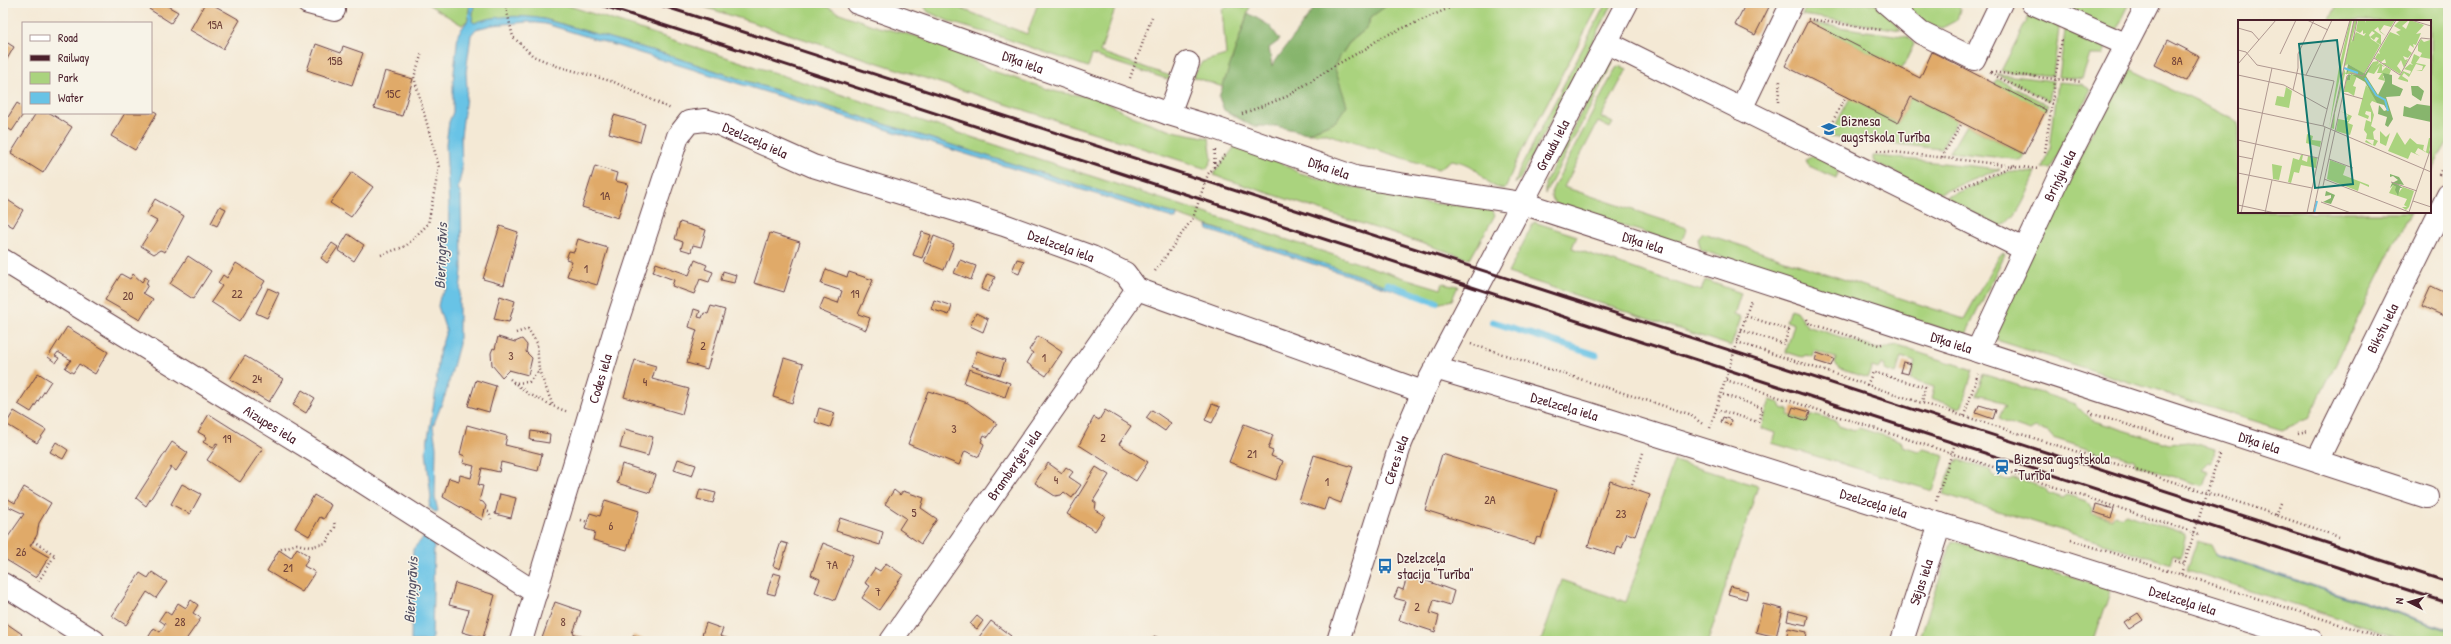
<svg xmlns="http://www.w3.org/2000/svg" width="2451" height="644" viewBox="0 0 2451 644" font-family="'Patrick Hand',sans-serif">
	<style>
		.green { fill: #aad37e; stroke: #7a7954 }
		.forest { fill: #87b56d; stroke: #686a4c }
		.water { fill: #68c3e6; stroke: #597188 }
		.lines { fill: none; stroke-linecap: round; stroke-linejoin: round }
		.stream { stroke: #68c3e6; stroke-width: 7 }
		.building { fill: #e0aa69 }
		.minor-casing { stroke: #643d44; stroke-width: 24 }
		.major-casing { stroke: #643d44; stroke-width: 24 }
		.path { stroke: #643d44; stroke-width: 2.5; stroke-dasharray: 1 3; stroke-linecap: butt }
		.minor { stroke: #fff; stroke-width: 22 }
		.major { stroke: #fff; stroke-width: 22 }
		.rail { stroke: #4a1f2b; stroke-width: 3 }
		.labels { text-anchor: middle; stroke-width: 3; stroke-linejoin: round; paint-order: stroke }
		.number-label { font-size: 12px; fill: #70423a }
		.street-label { font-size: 14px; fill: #4a1f2b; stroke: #f7f3e8 }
		.poi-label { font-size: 14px; fill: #4a1f2b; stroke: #f7f3e8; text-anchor: start }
		.water-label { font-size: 15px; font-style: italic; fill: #535063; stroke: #f7f3e8 }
		.inset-river { fill: none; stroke: #68c3e6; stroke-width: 2 }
		.inset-road { fill: none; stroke: #b09891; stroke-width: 1 }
		.view { fill: #0f766e; fill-opacity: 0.15; stroke: #0f766e; stroke-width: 2 }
		.inset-edge { fill: none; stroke: #4a1f2b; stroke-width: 2 }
	</style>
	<rect width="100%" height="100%" fill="#f7f3e8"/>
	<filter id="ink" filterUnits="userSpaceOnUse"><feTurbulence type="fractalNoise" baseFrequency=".025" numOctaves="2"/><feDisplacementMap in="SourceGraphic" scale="8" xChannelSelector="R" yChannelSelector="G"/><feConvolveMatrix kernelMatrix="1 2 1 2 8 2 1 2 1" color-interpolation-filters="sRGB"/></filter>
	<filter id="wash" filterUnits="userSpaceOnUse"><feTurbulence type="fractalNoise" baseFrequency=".012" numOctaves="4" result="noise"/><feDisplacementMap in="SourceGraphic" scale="16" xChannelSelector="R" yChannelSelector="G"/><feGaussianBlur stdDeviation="0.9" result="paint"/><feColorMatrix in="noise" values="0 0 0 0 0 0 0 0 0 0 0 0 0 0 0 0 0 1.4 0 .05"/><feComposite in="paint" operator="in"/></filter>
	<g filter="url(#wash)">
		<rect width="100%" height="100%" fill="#f4e9d5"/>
		<path class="green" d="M426 3H470L468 20 462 25Z
			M474 3H560L1401 277 1441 289 1443 283 1458 286 1452 300 1437 304 1177 215 746 81 665 54 544 19 508 17 474 23 472 21Z
			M692 3H820L837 12 878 27 920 37 959 53 993 71 1057 92 1098 98 1132 116 1168 130 1209 138 1212 159 1207 169Z
			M922 3H946L1027 34 1038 3H1117L1100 52 1173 77V81L1092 55 1088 67 1001 37 953 23 928 12Z
			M1246 3H1251L1223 87 1193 77 1202 62 1226 55 1222 9 1231 4 1244 8Z
			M1388 3H1600L1516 162 1505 189C1490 188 1487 180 1476 170 1470 164 1461 162 1452 160L1438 169 1324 133H1307L1336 121 1339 83 1334 66 1349 43 1367 28 1371 17Z
			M1606 3H1613L1520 179 1515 184 1520 169Z
			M1808 3H1876L1901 30 1802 15Z
			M1901 3H1959L1960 9 1957 20 1942 28 1929 25Z
			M2067 3H2130L2114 35 2071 16Z
			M2338 3H2448V141L2430 173V21H2329Z
			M2032 10 2060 20 2053 76 2001 71Z
			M1811 23 1908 37 1914 44 1902 69Z
			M2066 23 2108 42 2103 55H2090L2082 79 2059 77Z
			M1610 61 1613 62 1609 71 1545 194V183L1606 64Z
			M1620 66 1627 69 1601 117 1613 123 1610 128 1598 122 1564 187 1687 228 1682 240 1678 243 1557 205 1551 197 1552 190 1616 68Z
			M2130 69 2239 122V212H2410L2309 418 2282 430 1993 339 1999 319 2122 71Z
			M1997 74 2053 81 2049 101Z
			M1997 79 2048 105 2046 111 1994 84Z
			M2058 82 2081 84 2091 90 2051 168H2043L2050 149Z
			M1911 97 1957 120 1941 149 1829 137 1850 98 1898 123Z
			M1966 125 2024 154 2021 160 1950 152Z
			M1236 145 1263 152 1297 172 1337 184 1366 190 1394 193 1425 203 1481 207 1492 210 1495 215 1470 259 1213 175Z
			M1812 156 1833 164 1838 172 1836 178 1809 166 1806 160Z
			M1873 156H1876L2000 169 1938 194 1878 164 1873 160Z
			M2009 171 2036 173C2027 191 2019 222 1998 227L1946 197Z
			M1534 222 1577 236 1572 248 1701 291 1705 280 1741 293 1734 315 1741 318 1731 346 1508 273Z
			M1703 233 1964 319 1998 258 2002 253 2005 254 1966 334H1958L1701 250 1698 239Z
			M1790 309 1796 311 1807 326 1878 349 1898 346 1973 370 1962 406 1959 408 1931 398 1934 387 1910 380 1915 362 1901 357 1896 374 1884 370 1885 366 1882 364 1878 369 1872 367 1867 378 1840 369 1835 364 1836 358 1815 351 1813 357 1806 355 1802 357 1786 352 1794 324 1786 321Z
			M1983 374 2075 404 2091 420 2169 444 2189 442 2216 449 2211 463 2208 462 2201 469 2208 471 2203 486 2136 465 2134 460 2111 453 2106 455 2053 438 2049 433 2035 428 2030 431 2001 421 1999 418 2003 408 2006 406C2001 400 1983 393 1976 396Z
			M1770 400 1780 403 1782 408 1789 410 1788 415 1808 421 1810 416 1817 415 1836 421 1839 426 1854 431 1859 428 1901 441 1903 446 1918 451 1923 449 1942 454 1944 457 1933 491 1772 443 1775 433 1761 428Z
			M1959 460 1990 470 1994 476 2008 480 2014 478 2045 488 2048 493 2063 498 2067 495 2086 501 2093 508 2092 513 2112 519 2114 515 2121 517 2126 514 2186 534 2181 557 2174 554 2171 564 1943 494 1953 463Z
			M1674 461 1758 486 1708 641H1541L1562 580 1626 602Z
			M1952 541 2111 589 2094 641H1919Z
			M2197 541 2211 545 2216 555 2448 630V641H2411L2187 570Z"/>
		<path class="forest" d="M1318 3 1389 4 1371 17 1367 28 1349 43 1334 66 1347 105 1336 121 1307 133 1276 126H1252L1224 110 1219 97 1248 13 1270 26 1280 40 1269 48 1272 66Z"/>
		<path class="water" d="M470 3H474L472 21 474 23C494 15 523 15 544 19L665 54 746 81 1177 215 1176 219 546 24 528 22 492 25 476 29 471 35 466 72 467 89 461 136 462 170 458 188 461 196 462 270 459 301V344L446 393 433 426 436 447 435 498 438 511 435 512 429 507 431 498 426 450 435 396 439 354 446 331 438 306 440 297 446 289 449 208 446 144 449 122 453 112V82L458 34 468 20Z
			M1207 226 1352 273 1437 304 1208 230Z
			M424 537 434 543 432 641H411L413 549Z
			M2216 554 2448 629V630L2215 555Z"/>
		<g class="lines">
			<path class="stream" d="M1388 284 1436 302
				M1493 322 1596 355"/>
		</g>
		<g id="blocks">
			<path class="building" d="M153 3H162L178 12 171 23 149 9Z
				M205 3H210L240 20 223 49 190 30Z
				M1746 3H1771L1755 35 1735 25Z
				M1808 21 1920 78 1932 52 2046 110 2024 154 1911 97 1898 123 1785 66Z
				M3 40 14 47 3 66Z
				M2168 40 2199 56 2186 81 2155 65Z
				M316 44 341 53 343 46 363 53 352 85 307 70Z
				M385 71 413 79 402 116 374 108Z
				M17 103 23 107 24 113 12 131 3 125Z
				M151 109 157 113 135 150 111 136 125 113H151Z
				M36 113H50L72 127 43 173 11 153Z
				M614 115 645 124 640 142 609 133Z
				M595 166 617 173 615 181 628 184 618 218 582 207Z
				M352 172 373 187 351 217 330 203Z
				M3 197 23 210 13 227 3 221Z
				M155 199 184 216 165 252 160 250 154 254 141 246 157 221 146 215Z
				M220 206 226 209 217 226 211 223Z
				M680 222 706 230 701 247 693 245 691 252 681 249 683 242 675 239Z
				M500 226 518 232 504 285 483 279Z
				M922 232 931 235 922 258 913 255Z
				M770 233 800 242 784 292 754 283Z
				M348 234 364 245 354 261 338 250Z
				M934 236 954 244 944 270 924 262Z
				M578 239 608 248 597 285 567 276 572 261 566 259 569 251 574 252Z
				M332 243 338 247 327 263 321 258Z
				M188 256 211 271 193 299 170 284Z
				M1017 259 1024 261 1019 274 1012 271Z
				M695 260 707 265 705 269 713 272 709 282 700 279 694 294 672 286 674 280 653 272 656 263 689 275Z
				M960 260 976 266 971 280 954 273Z
				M236 263 265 281 240 321 211 302 222 286 218 283 223 275 227 278Z
				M826 269 847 277 849 272 873 280 858 314 870 318 866 330 819 310 824 298 838 303 842 291 821 284Z
				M723 271 736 275 734 283 721 280Z
				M121 274 130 279 133 274 142 282 145 277 148 279 146 284 148 285 143 293 153 299 140 320 105 300Z
				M987 274 995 277 988 292 981 289Z
				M2431 286 2448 294V318L2422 306Z
				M268 288 279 293 267 318 256 313Z
				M500 296 515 301 509 322 494 319Z
				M934 300 952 306 949 315 931 309Z
				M711 306 725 310 707 369 687 363 697 330 689 327 694 309 700 311 698 317 702 318 704 313 708 314Z
				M976 313 988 319 983 332 970 326Z
				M67 327 108 352 95 374 79 364 73 373 65 368 71 360 58 352 55 356 59 358 56 363 48 357Z
				M1038 336 1062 352 1046 376 1027 363 1033 353 1029 350Z
				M498 337 515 342 522 339 527 345 526 352 532 358 528 375 509 370 502 377 492 365 491 353 493 348 495 349Z
				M977 351 1005 360 1000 375 972 366Z
				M1817 353 1834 359 1831 366 1815 361Z
				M245 356 283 379 269 402 230 379Z
				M784 358 803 364 792 403 773 397Z
				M635 360 656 366 652 379 689 389 682 414 624 397Z
				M1903 362 1911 364 1908 374 1900 372Z
				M969 369 1010 383 1005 397 964 383Z
				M38 373 51 381 31 412 18 404Z
				M476 380 496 386 489 412 468 406Z
				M302 390 315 398 306 413 293 405Z
				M928 391 968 403 997 424 988 437 984 435 981 442 984 444 979 457 965 451 959 465 908 444Z
				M1212 404 1220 407 1212 423 1205 420Z
				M1979 405 1996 410 1993 419 1976 413Z
				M1793 407 1810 412 1807 421 1790 415Z
				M819 408 835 413 830 427 815 422Z
				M1105 410 1131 426 1119 444 1148 462 1136 481 1079 445 1094 417 1099 420Z
				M1152 410 1171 423 1165 431 1146 418Z
				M14 411 46 430 37 443 6 424Z
				M209 414 263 448 240 482 207 460 218 444 216 443 213 448 203 442 207 437 198 432Z
				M1723 417 1731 420 1730 425 1721 422Z
				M1244 424 1273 435 1268 449 1273 451 1271 456 1283 461 1276 480 1229 462Z
				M467 425 507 436 505 445 542 454 538 471 501 462 499 472 482 468 478 485 483 486 479 501 483 502 486 506 482 520 443 497 449 478 459 481 460 475 471 478 474 466 463 463 465 456 460 454Z
				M625 429 653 437 648 456 620 448Z
				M531 431 550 434 549 443 530 440Z
				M56 442 68 450 63 459 50 452Z
				M172 442 188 453 176 471 171 467 146 506 136 498Z
				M1442 454 1556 490 1541 538 1537 537 1534 544 1425 510Z
				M1314 455 1353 467 1341 503 1328 498 1324 510 1299 502Z
				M678 459 696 465 692 476 674 470Z
				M1048 463 1062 473 1066 467 1073 472 1069 477 1081 485 1072 498 1064 492 1061 495 1055 496 1035 483Z
				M622 464 656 475 650 493 617 483Z
				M1096 467 1109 475 1093 501 1096 503 1095 510 1105 516 1095 531 1067 514Z
				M1610 481 1650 495 1635 536 1627 533 1622 548 1618 546 1615 555 1588 546Z
				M182 484 201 494 190 514 171 504Z
				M24 487 51 503 39 523 37 535 30 546 49 557 36 578 3 558V544L24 514 3 504V496L15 503Z
				M700 489 716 493 713 503 697 499Z
				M894 490 900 495 903 491 924 498 921 508 937 519 921 544 899 529 906 518 885 504Z
				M500 494 516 498 511 518 495 514Z
				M314 495 331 505 324 519 320 517 309 536 295 528Z
				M605 500 639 511 627 550 593 540 595 532 585 529 590 513 600 516Z
				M2096 504 2114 509 2111 518 2094 512Z
				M840 518 883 532 880 545 836 531Z
				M781 542 788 544 780 569 773 566Z
				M823 543 853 555 835 600 815 592 820 579 811 575Z
				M297 548 309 556 304 566 315 572 302 592 267 571 279 550 291 558Z
				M886 563 903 575 879 610 862 598 870 586 865 583 875 568 880 571Z
				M152 572 167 582 156 598 147 592 126 625 112 616 140 573 148 578Z
				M773 573 781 575 775 595 767 593Z
				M1408 574 1454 591 1450 605 1434 600 1430 613 1439 616 1435 632 1399 620 1405 601 1394 598 1398 588 1403 590Z
				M455 583 495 595 483 638 462 632 469 610 449 605Z
				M1731 586 1748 591 1746 599 1728 594Z
				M191 600 198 605 193 613 201 618 185 641H146L154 628 160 632 164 626 165 624 159 620 165 611 171 615 178 603 186 608Z
				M555 602 581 611 573 633 595 641H541Z
				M1763 604 1783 609 1776 637 1756 632Z
				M1789 611 1808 616 1806 625 1787 621Z
				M2138 613 2143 620 2129 629 2124 622Z
				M977 616 983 621 977 629 970 624Z
				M3 621 22 634 17 641H3Z
				M991 621 1011 636 1008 641H985L979 637Z
				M706 623 723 629 720 636 729 639 728 641H700Z
				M1788 628 1807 632 1806 641H1786Z
				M633 635 648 641H631Z
				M1154 636 1168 641H1152Z"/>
		</g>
	</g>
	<g filter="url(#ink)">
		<use href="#blocks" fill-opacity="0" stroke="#643d44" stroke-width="1"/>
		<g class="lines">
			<g class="minor-casing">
				<g id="minor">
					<path d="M308 3 334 10"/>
					<path id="s1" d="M857 3 1169 114 1212 127 1355 177 1522 203 2427 497"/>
					<path d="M1886 3 1921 33 1974 59 2001 3"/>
					<path d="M2032 3 2125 44"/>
					<path d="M1606 42 2024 249"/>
					<path d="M1741 109 1792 3"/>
					<path d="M1169 114 1188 63"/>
					<path id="s2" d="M3 260 325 458 536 593"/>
					<path id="s3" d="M1977 351 2061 172 2148 3"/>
					<path id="s4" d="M1435 368 1587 413 2312 641"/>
					<path id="s5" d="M2317 461 2448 195"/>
					<path d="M3 584 94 641"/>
					<path id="s6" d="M521 641 618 319 678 136 689 122 705 120 719 124 813 166 1004 225 1092 257 1125 273 1137 289 1423 392"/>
					<path id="s7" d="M891 641 1137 289"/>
					<path id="s8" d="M1902 641 1940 524"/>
				</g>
			</g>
			<g class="major-casing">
				<g id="major">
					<path id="s9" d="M1338 641 1401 443 1423 392 1627 3"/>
				</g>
			</g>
			<path class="path" d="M505 3 513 37 533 56 557 66 614 82 671 109
				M1808 19 1882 30
				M1991 72 2082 82
				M1990 73 2052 104
				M1130 78 1152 17
				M1778 102 1780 81
				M1242 114 1288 96 1334 66 1367 48 1380 38 1461 3
				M1829 128 1846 96
				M1877 150 2039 169
				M2045 152 2061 39
				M1942 157 1962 123
				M1214 167 1215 150
				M2439 175 2442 168 2448 167
				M1955 190 2015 165
				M381 255 406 246 428 224 439 167 414 77 422 53
				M1155 271 1193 218 1208 174 1226 154
				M1807 319 1809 323 1879 345 1882 344
				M1741 330 1784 344 1789 330 1746 316
				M516 333 528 329 537 343 539 370 553 406 568 412
				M1737 342 1922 403 2247 505 2339 537
				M1471 344 1689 414 1704 425
				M510 379 527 393 553 406
				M1726 380 2199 534
				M513 383 529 382 539 371
				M1867 385 1873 372 1925 387 1922 403
				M1716 409 1758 422 1763 408 1721 394
				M2090 411 2093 414 2174 439
				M1964 416 1978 374
				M1710 428 1751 300
				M2298 433 2308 431
				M1631 488 1643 453
				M1936 501 1954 447
				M484 511 489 512 491 519
				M2276 515 2281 503
				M581 520 588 522
				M2071 540 2393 641
				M33 541 55 555 38 582
				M281 549 297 544 310 547 326 543 335 527 334 521
				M2175 561 2184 564
				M2181 574 2220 452"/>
			<use href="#minor" class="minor"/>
			<use href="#major" class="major"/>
			<path class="rail" d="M595 3 2448 603
				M654 3 2448 582"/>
		</g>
	</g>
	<defs>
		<g id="university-bare" transform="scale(1.2)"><path d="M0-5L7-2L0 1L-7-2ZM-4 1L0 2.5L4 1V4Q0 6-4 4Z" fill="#1f6fb2" stroke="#f7f3e8" stroke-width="2.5" paint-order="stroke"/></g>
		<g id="station-bare" transform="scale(1.2)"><path d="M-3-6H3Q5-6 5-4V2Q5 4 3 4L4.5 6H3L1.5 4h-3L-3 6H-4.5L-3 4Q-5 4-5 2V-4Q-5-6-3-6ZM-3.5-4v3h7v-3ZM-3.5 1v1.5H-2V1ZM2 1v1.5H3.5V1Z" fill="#1f6fb2" stroke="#f7f3e8" stroke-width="2.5" paint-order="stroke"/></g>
		<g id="bus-bare" transform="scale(1.2)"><path d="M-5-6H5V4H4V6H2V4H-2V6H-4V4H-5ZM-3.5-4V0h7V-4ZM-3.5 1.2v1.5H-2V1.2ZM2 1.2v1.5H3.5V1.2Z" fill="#1f6fb2" stroke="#f7f3e8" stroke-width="2.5" paint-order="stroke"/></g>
	</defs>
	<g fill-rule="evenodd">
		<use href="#university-bare" x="1829" y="129"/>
		<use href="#station-bare" x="2002" y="467"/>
		<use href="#bus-bare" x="1385" y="566"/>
	</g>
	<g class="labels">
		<g class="number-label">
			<text x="215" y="29">15A</text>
			<text x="335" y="65">15B</text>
			<text x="2177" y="65">8A</text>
			<text x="393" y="98">15C</text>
			<text x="605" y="200">1A</text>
			<text x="586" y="273">1</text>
			<text x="237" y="298">22</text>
			<text x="855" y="298">19</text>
			<text x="128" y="300">20</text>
			<text x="703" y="350">2</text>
			<text x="511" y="360">3</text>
			<text x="1044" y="362">1</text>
			<text x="257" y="383">24</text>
			<text x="645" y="386">4</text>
			<text x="954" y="433">3</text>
			<text x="1103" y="442">2</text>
			<text x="227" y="443">19</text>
			<text x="1252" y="458">21</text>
			<text x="1056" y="484">4</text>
			<text x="1327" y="486">1</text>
			<text x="1490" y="504">2A</text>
			<text x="914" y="517">5</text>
			<text x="1621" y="518">23</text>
			<text x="611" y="530">6</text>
			<text x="21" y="556">26</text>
			<text x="832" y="569">7A</text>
			<text x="288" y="572">21</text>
			<text x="878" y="596">7</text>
			<text x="1417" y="611">2</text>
			<text x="180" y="626">28</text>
			<text x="563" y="626">8</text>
		</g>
		<g class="street-label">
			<text dy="5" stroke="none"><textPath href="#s1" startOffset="176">Dīķa iela</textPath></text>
			<text dy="5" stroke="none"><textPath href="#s6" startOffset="617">Dzelzceļa iela</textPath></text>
			<text dy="5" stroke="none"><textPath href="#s9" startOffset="542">Graudu iela</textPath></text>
			<text dy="5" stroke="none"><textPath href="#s1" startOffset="500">Dīķa iela</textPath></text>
			<text dy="5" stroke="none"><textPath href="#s3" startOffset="194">Briņģu iela</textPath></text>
			<text dy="5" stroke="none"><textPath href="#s1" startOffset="824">Dīķa iela</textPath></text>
			<text dy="5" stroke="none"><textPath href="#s6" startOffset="941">Dzelzceļa iela</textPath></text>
			<text dy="5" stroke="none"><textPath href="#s5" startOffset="148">Bikstu iela</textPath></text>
			<text dy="5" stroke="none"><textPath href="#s1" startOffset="1148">Dīķa iela</textPath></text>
			<text dy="5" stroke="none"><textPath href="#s6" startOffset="274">Codes iela</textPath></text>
			<text dy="5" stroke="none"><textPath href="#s4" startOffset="135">Dzelzceļa iela</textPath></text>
			<text dy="5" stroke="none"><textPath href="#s2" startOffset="314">Aizupes iela</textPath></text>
			<text dy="5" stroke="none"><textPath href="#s1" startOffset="1472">Dīķa iela</textPath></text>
			<text dy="5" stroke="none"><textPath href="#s9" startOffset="190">Cēres iela</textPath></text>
			<text dy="5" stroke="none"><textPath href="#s7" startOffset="215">Bramberģes iela</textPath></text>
			<text dy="5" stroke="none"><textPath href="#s4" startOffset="459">Dzelzceļa iela</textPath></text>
			<text dy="5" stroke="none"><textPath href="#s8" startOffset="62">Sējas iela</textPath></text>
			<text dy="5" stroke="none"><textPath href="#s4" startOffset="783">Dzelzceļa iela</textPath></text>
		</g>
		<g class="poi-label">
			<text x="1841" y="126">Biznesa<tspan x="1841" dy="16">augstskola Turība</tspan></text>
			<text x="2014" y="464">Biznesa augstskola<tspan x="2014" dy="16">"Turība"</tspan></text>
			<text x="1397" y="563">Dzelzceļa<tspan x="1397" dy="16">stacija "Turība"</tspan></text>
		</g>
		<g class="water-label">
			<text transform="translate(441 256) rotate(-88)" y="5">Bieriņgrāvis</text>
			<text transform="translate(411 590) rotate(-87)" y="5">Bieriņgrāvis</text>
		</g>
	</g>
	<g transform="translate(2238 20)">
		<rect width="193" height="193" fill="#f4e9d5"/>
		<path d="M112 0H114L91 108 101 47ZM116 0H119L113 23 118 12 126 16 128 13 125 14V10L122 13 118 11 120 0H127L128 3V0H157L153 7 146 5 142 11 148 16 142 12 140 7 136 10 143 15V25L138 22 141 18 138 17 136 20 132 17 137 13 134 11 131 15 133 19 142 25 126 54 110 44 108 46 109 44 106 47ZM162 0H171L164 6 168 9 172 0 186 5 178 14 183 13 178 25 175 24 176 28 172 25 170 30 174 33 170 38 165 36 167 40 170 39 166 48 163 40 159 46 163 51 162 54 144 43H148L147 39 143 42 137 38 140 33 142 34 141 31 152 12 162 16 158 12 163 10 156 6ZM183 19 186 22 192 20V25L193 22V39L182 37 178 43 188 45 184 51 178 50H184L185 46 178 44 171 57 166 53 164 56 170 60V62L160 59 165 51 172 54 173 51 166 49 172 44 175 45 173 43 176 34 182 37 184 33 180 31V25ZM140 41 141 43 138 46 142 43 147 47 144 46V51L148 47 153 50 151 55 145 56 147 61 140 59 144 53H139L142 45 136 54 129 52 135 42ZM106 49 108 54 111 50 119 54H107L97 93 96 109 93 108ZM113 54 119 56 115 66 118 67 116 76 110 72H106L108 61 112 60ZM128 65 138 78 139 83 134 81 132 84 136 95 133 106 138 109 135 112 136 119 140 121 137 126 127 122 128 120 135 125 136 120 128 119 129 114 126 110 128 100 133 102V92L128 91 127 94 131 96 130 99 120 95ZM48 67 54 71 51 88 37 85 39 76 46 77ZM102 91 114 96 110 103 115 105 112 115 98 111 100 99 111 101 108 99 110 95ZM142 111 148 117 152 113 148 126 142 123ZM159 112 167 125 172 118 179 124 186 125 185 130 188 132 191 118H193L191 134 180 128 177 133 182 136 173 132 170 139 150 131ZM69 114 75 116 74 120 83 121 82 127 68 123ZM63 135H65L64 140 69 142 70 136 79 138 78 148 63 145 61 153 56 152 53 163 50 162 55 138 61 140ZM92 140 108 146 105 155 131 165V167L122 163 120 171 89 159ZM34 144 44 146 41 160 35 159ZM155 165 158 167 159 175 165 167 176 171 171 187 168 190 164 187H169L166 185 169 179 151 173Z" fill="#aad37e"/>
		<path d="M135 42 128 56 140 75 147 61 145 53 154 55V64L165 69 162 76 148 77 155 99 150 107 147 105 149 97 140 94 141 85 146 91 149 90 146 85 139 83 127 62 113 54 112 60 108 61 110 55 119 54 111 50 108 55 110 44 127 54ZM173 66H180L186 71 183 81 174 75ZM179 84 193 86V102L165 96 166 86 172 88ZM152 154 161 157 166 165 159 164 165 168H162L160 176 157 170 158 167 155 165 152 168 154 163 160 160 155 156 152 157ZM88 171 97 175 93 184 85 182 93 178V175L87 176Z" fill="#87b56d"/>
		<path class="inset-river" d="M106 48 120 53M127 58 138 75 147 80 150 91M76 193 79 181"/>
		<path class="inset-road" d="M69 0 90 10M173 0 193 6M0 8 14 12 21 20M115 21 119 0M0 30 8 32 19 45 96 61 85 106M42 34 58 0M136 38 162 55 183 18 193 19M101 40 112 0M0 44 38 0M0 55 46 65 89 89M68 55 94 0M55 70 60 48V34L76 0M104 73 125 79M0 88 85 106 193 152M0 120 80 138M0 136 15 139M91 139 115 148M0 153 74 168M86 159 171 192M153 162 179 171M85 166 109 56 113 53 125 56 158 0M175 181 193 187M83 182 113 193M0 185 37 193M171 192 193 128M3 193 34 48M27 193 34 160M69 193 87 107M75 193 116 0"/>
		<path class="view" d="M99 20 115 164 77 168 61 24Z"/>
		<rect width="193" height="193" class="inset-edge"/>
	</g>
	<rect width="2451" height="644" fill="none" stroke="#f7f3e8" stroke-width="16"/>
	<rect x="22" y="22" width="130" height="92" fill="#f7f3e8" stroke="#b29e9c"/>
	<rect x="30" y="35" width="20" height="6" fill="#ffffff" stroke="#b29e9c"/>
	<text x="58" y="42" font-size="12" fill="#4a1f2b">Road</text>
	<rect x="30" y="55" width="20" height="6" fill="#4a1f2b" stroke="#b29e9c"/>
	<text x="58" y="62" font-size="12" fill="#4a1f2b">Railway</text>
	<rect x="30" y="72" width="20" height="12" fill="#aad37e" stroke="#b29e9c"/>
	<text x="58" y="82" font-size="12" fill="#4a1f2b">Park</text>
	<rect x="30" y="92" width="20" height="12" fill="#68c3e6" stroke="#b29e9c"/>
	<text x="58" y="102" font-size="12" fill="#4a1f2b">Water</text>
	<g transform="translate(2409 602) rotate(276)" stroke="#f7f3e8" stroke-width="3" paint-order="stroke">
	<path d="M0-3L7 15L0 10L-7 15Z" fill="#4a1f2b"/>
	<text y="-6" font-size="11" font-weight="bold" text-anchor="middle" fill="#4a1f2b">N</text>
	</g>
</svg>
